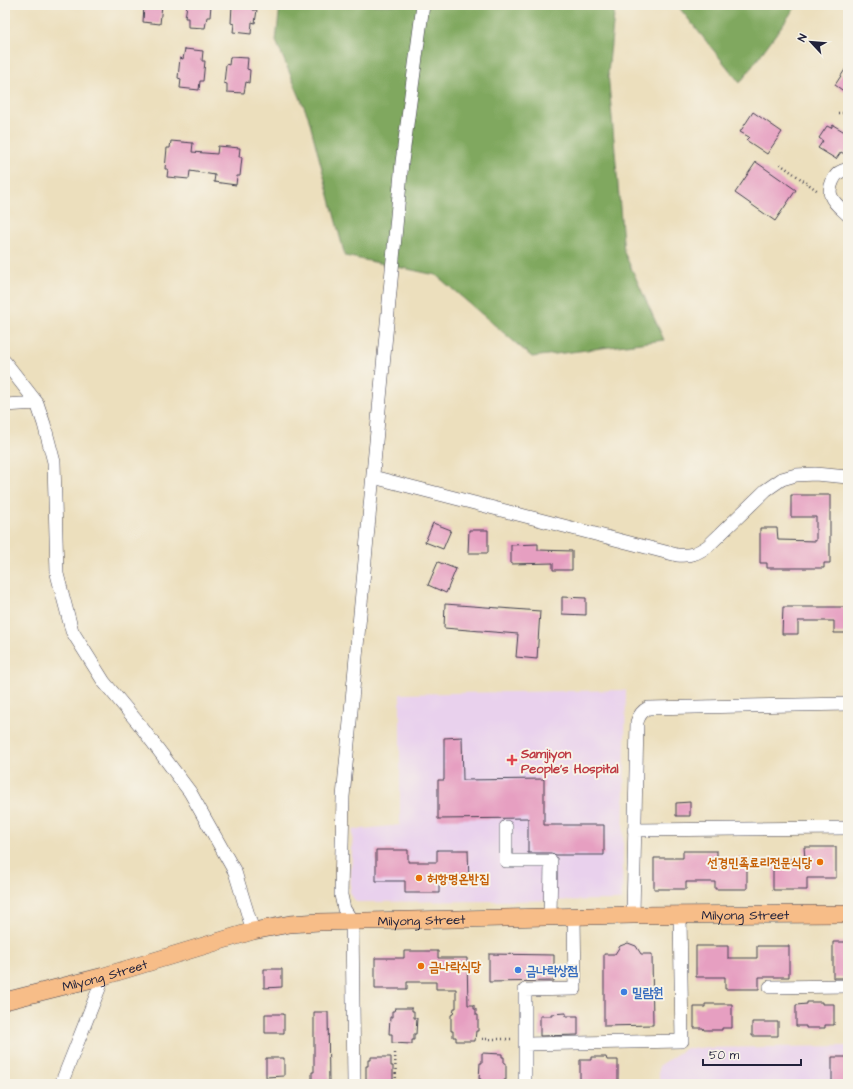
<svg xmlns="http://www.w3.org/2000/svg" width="853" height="1089" viewBox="0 0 853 1089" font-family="'Architects Daughter','Poor Story',sans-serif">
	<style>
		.built { fill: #e9d1ed }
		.forest { fill: #80a85f; stroke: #51654d }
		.building { fill: #e69fc1 }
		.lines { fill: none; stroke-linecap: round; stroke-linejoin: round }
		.minor-casing { stroke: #403e4e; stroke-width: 14 }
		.major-casing { stroke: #403e4e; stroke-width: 18 }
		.path { stroke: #403e4e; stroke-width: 2.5; stroke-dasharray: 1 3; stroke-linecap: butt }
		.minor { stroke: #fff; stroke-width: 13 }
		.major { stroke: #f7bd88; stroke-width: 17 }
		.health-dot { fill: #e0444e; stroke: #f7f3e8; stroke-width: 1.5 }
		.food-dot { fill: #e8710a; stroke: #f7f3e8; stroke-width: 1.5 }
		.shop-dot { fill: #3f7fe0; stroke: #f7f3e8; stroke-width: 1.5 }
		.labels { text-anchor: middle; stroke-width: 4; stroke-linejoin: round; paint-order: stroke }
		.health-label { font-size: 13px; font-weight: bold; fill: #be3a42; stroke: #f7f3e8; text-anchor: start }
		.food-label { font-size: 13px; font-weight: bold; fill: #c56008; stroke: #f7f3e8; text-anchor: start }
		.street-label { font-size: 13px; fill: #22223b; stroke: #f7f3e8 }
		.shop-label { font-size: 13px; font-weight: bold; fill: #366cbe; stroke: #f7f3e8; text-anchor: start }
	</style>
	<rect width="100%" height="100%" fill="#f7f3e8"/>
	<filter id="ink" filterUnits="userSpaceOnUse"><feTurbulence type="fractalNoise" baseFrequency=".025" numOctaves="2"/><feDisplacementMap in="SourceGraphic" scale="8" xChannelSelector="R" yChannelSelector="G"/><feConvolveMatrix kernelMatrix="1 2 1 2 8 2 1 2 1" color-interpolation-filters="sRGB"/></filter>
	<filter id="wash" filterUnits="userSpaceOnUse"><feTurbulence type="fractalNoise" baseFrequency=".012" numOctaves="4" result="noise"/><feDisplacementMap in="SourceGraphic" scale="16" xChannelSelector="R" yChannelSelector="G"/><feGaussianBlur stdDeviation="0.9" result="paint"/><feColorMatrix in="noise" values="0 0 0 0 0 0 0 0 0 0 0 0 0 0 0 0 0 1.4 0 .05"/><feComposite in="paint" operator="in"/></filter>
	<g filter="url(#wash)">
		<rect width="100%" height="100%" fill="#ecdfbd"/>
		<path class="built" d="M626 690 622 900 356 902 350 893 353 830 400 825V694Z
			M848 1046V1084H659V1066L686 1048Z"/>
		<path class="forest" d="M280 5H615L608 73 624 252 664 340 532 357 436 275 345 256 308 116 276 41Z
			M677 5H797L740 83Z"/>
		<g id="blocks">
			<path class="building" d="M144 5H162L160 24 143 22Z
				M187 5H211L210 17H207L205 28 188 27V18H185Z
				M232 5H253V10H257L255 23 252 22 251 34 233 32 234 24 231 23Z
				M185 49 203 51 202 61H205L203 81H200L199 90 180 88 181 79 178 78 180 58 183 59Z
				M230 57 248 58 247 69 250 70 249 83 246 82 244 93 227 92V84L224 83 226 64 229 65Z
				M848 65V94L835 85Z
				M753 112 782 132 767 154 746 140 749 137 740 132Z
				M833 125 848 134V156L841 152 836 159 818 148 823 141 819 138 827 126 831 128Z
				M171 141 193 143 192 152 217 154 218 146 240 148 239 157H242L240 176H237L236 185 214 182 215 175 190 171 189 179 167 177 168 169H165L167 148H170Z
				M756 162 796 190 775 221 735 193Z
				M791 495H830V563H824V568H767V563H760V528H777L778 540 816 541V517H791Z
				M433 523 451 530 443 549 425 542Z
				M469 530H488V553H468Z
				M538 544V550L572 551V570H553V563L511 564V545Z
				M438 562 456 569 446 593 428 585Z
				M562 597 586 598V615L562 614Z
				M445 604 540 611 537 659 516 657 518 634 444 628Z
				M783 607H846V633H834V621H798V634H782Z
				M462 737 463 780 544 779V825H604V855H556L551 853H528V818L438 819V780H444V738Z
				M690 802V816H676V803Z
				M804 847H836V878H807V890H773V859H805Z
				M376 850H408V862H437V850H468L469 881H439V893H405V881H376Z
				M683 851H717V858H747V889H715V882H686V889H654V858H683Z
				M833 942H848V978H833Z
				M628 943 636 946 641 954H652L653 1025 604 1026V954H615L620 946Z
				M696 946H728V958H757V946H789V977H759V989H725V977H696Z
				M404 951H438V958H467L468 1005H474V1009H476V1015H478V1031H476L475 1041H456V1037H453V1031H451V1015L453 1014 454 1008H456V989H436V982H407V989H375V958H404Z
				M489 954 554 955V981L489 982Z
				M264 969H282V987L264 988Z
				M807 1002H822V1004H834V1025H825V1028H806V1026H796V1005L807 1004Z
				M705 1004H732V1028H722V1030H704L703 1028H694V1007H705Z
				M395 1008H412V1011H414V1018H417L416 1034H414V1040H412V1044L392 1043V1034H389L390 1017H392V1011H394Z
				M314 1012H328L329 1084H312V1072H314Z
				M566 1013V1016H578V1035L540 1036V1016H551V1014Z
				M265 1014H284V1033H265Z
				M752 1022H778V1036H752Z
				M482 1053 502 1054V1057H504V1063H506V1080H504V1084H481V1079H479L480 1063H482Z
				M371 1057H391V1066H393V1083L368 1084V1083H366V1066H368V1060H371Z
				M591 1057H606L607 1060H618V1081H609V1083L590 1084V1081L580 1082V1060H591Z
				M832 1057H848V1084H832Z
				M266 1058H284V1076L266 1077Z"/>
		</g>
	</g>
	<g filter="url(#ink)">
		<use href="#blocks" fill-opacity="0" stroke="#403e4e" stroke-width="1"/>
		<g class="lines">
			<g class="minor-casing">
				<path id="minor" d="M848 169C846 170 844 170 842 171 834 174 828 188 831 196 834 204 842 209 848 215
					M5 362 37 403 44 424 54 462 57 574 72 631 104 682 139 724 190 792 235 872 253 931
					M5 405 37 403
					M373 477 677 555C691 556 696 554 708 546L766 490 782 479 796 475 815 474 848 477
					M506 827V861H551L550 917
					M634 830 848 828
					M633 915 637 722C639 715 642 711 648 708L848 704
					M770 987 848 986
					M525 1044 682 1041 680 915
					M61 1084 104 976
					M354 1084 352 921 344 909 341 895 343 797 402 162 423 5
					M525 1084V990L575 989 574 916"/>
			</g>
			<g class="major-casing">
				<g id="major">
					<path id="s1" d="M5 1001 104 976 253 931 290 924 319 922 633 915 848 914"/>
				</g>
			</g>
			<path class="path" d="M838 113H848
				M780 164 818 191
				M482 1039H513
				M395 1053 396 1084"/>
			<use href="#minor" class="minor"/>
			<use href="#major" class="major"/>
		</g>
	</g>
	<path class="health-dot" d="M510 754h4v4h4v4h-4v4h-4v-4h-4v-4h4z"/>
	<g class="food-dot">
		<circle cx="820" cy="862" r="4"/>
		<circle cx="419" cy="878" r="4"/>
		<circle cx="421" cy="966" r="4"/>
	</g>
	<g class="shop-dot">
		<circle cx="518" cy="970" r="4"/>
		<circle cx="624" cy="992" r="4"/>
	</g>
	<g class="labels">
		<g class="health-label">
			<text x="521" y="758">Samjiyon<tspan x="521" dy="15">People's Hospital</tspan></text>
		</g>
		<g class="food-label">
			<text x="812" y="867" text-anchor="end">선경민족료리전문식당</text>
			<text x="427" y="883">허항명온반집</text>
			<text x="429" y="971">금나락식당</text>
		</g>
		<g class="street-label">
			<text dy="5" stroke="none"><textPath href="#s1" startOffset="751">Milyong Street</textPath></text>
			<text dy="5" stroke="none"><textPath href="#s1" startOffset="427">Milyong Street</textPath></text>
			<text dy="5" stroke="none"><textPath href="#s1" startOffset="103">Milyong Street</textPath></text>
		</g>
		<g class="shop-label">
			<text x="526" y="975">금나락상점</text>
			<text x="632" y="997">밀람원</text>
		</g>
	</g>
	<rect width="853" height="1089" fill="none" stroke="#f7f3e8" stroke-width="20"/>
	<g transform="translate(811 42) rotate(296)" stroke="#f7f3e8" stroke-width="3" paint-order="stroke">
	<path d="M0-3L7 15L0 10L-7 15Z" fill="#22223b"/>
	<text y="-6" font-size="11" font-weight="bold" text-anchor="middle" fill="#22223b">N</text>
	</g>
	<path d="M703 1059v6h98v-6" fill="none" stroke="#22223b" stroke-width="2"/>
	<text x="709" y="1059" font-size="12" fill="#22223b" stroke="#f7f3e8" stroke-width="3" paint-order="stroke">50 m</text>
</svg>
